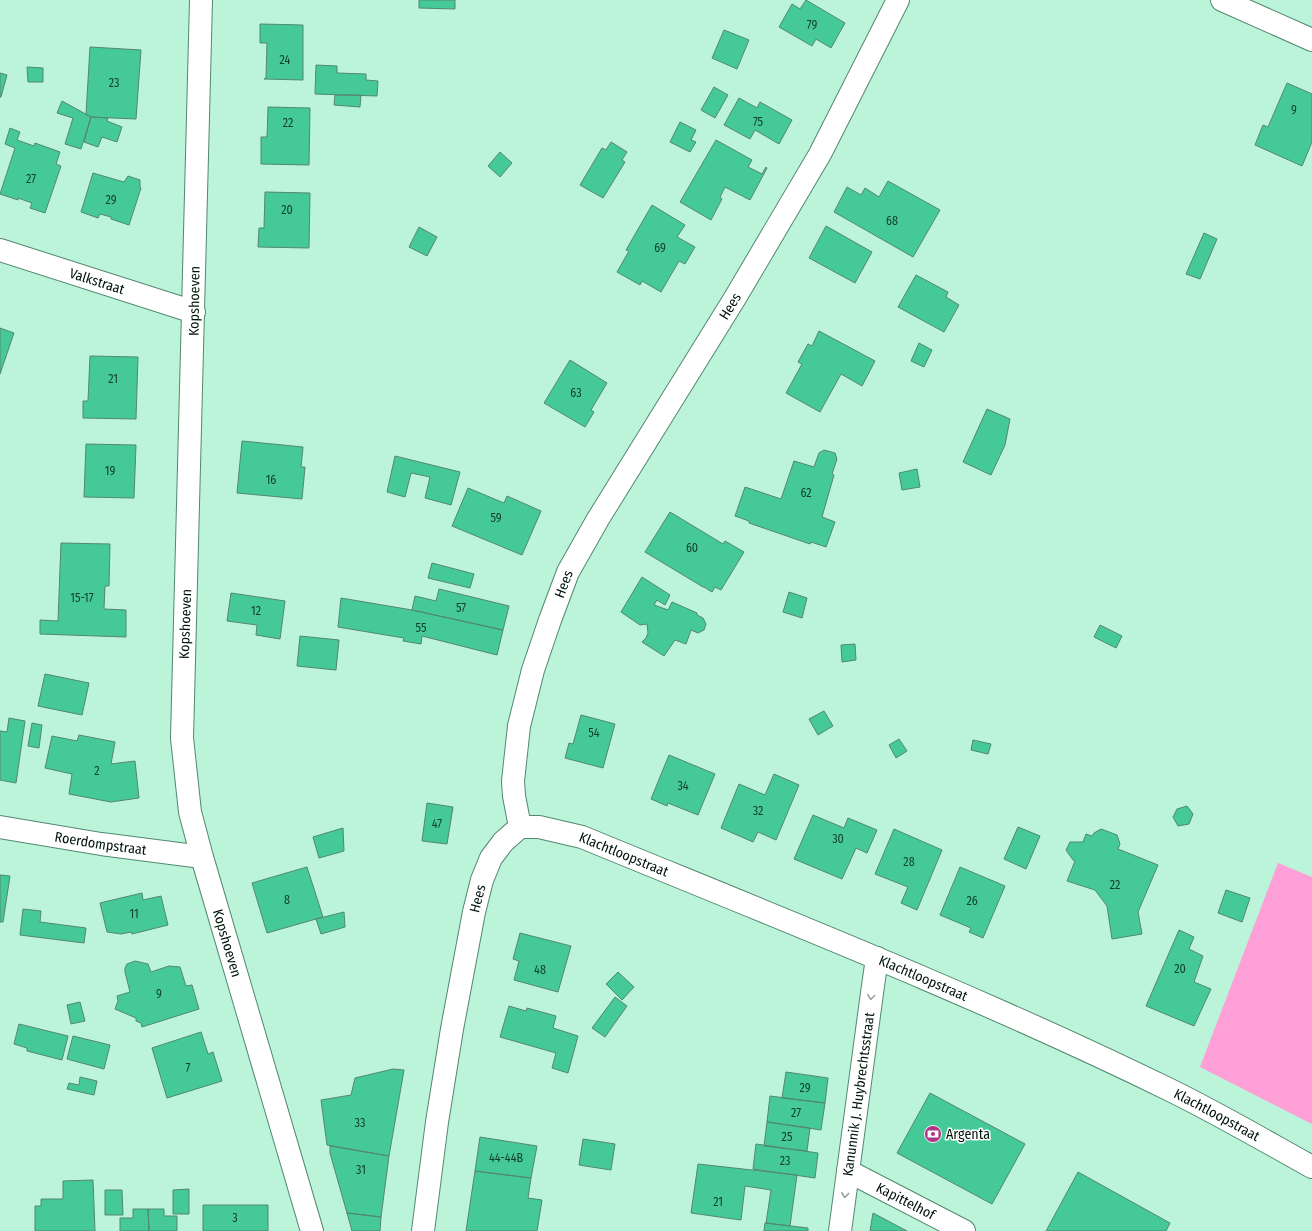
<svg xmlns="http://www.w3.org/2000/svg" width="1312" height="1231" viewBox="0 0 1312 1231" font-family="'Fira Sans Condensed',sans-serif">
	<style>
		.green { fill: #fe9fd7 }
		.building { fill: #46c998; stroke: #528770 }
		.lines { fill: none; stroke-linecap: round; stroke-linejoin: round }
		.street-casing { stroke: #538770; stroke-width: 24 }
		.secondary-casing { stroke: #538770; stroke-width: 24 }
		.street { stroke: #fff; stroke-width: 22 }
		.secondary { stroke: #fff; stroke-width: 22 }
		.oneway { stroke: #99a19d }
		.labels { text-anchor: middle; stroke-width: 3; stroke-linejoin: round; paint-order: stroke }
		.number-label { font-size: 12px; fill: #12412e }
		.street-label { font-size: 14px; fill: #01140b; stroke: #fff }
		.poi-label { font-size: 14px; fill: #01140b; stroke: #fff; text-anchor: start }
	</style>
	<rect width="100%" height="100%" fill="#bbf4d9"/>
	<path class="green" d="M1278 863 1312 877V1124L1200 1067Z"/>
	<path class="building" d="M419 0H455V9L419 8Z
		M806 0 845 23 831 48 816 39 812 46 779 27 792 4 800 9Z
		M260 24 303 25V80L264 79 266 78 267 43H260Z
		M724 30 749 40 737 69 712 58Z
		M90 47 141 50 136 119 91 117 86 114Z
		M316 65 337 66V73L366 74V80L378 81 377 96 315 94Z
		M27 67 43 68V82H28Z
		M0 73 7 75 1 97H0Z
		M1287 83 1312 94V142L1302 166 1255 145 1263 125 1268 127Z
		M714 87 728 95 715 118 701 110Z
		M335 95H361L360 107 334 105Z
		M739 98 757 108 760 102 792 120 779 144 755 130 750 139 724 125Z
		M62 101 91 117 81 149 65 144 73 118 57 113Z
		M268 107 310 108 309 165 261 164V137H267Z
		M91 117 108 118 107 121 122 127 117 142 102 137 98 147 84 142Z
		M680 122 696 130 691 140 696 142 690 152 670 142Z
		M10 128 20 132 17 140 34 146 35 143 60 152 56 164 61 166 45 213 30 208 32 203 18 198V200L0 194 15 148 5 144Z
		M716 140 752 160 748 167 762 174 766 167 767 168 750 200 725 187 720 197 722 199 711 220 680 202Z
		M611 142 627 152 622 160 625 162 603 198 580 185 602 148 606 150Z
		M500 152 512 163 500 177 488 166Z
		M93 173 124 182 128 176 140 180V187L141 188 129 225 111 219V217L100 214 98 218 81 212Z
		M888 181 940 210 913 257 834 212 847 187 861 195 865 188 879 197Z
		M265 192 310 193 309 248 258 247 259 228H264Z
		M652 205 685 225 677 237 695 247 685 264 679 261 661 292 642 281 640 285 617 272 629 251 626 250Z
		M826 226 872 252 855 283 809 258Z
		M419 227 437 237 427 256 409 247Z
		M1204 233 1217 239 1200 279 1186 274Z
		M916 275 948 292 946 297 959 305 944 332 898 307Z
		M0 328 14 333 0 374Z
		M819 331 875 361 862 386 841 374 820 412 786 393 802 364 798 362 808 344 812 346Z
		M919 343 932 350 924 367 911 361Z
		M90 356 138 357 136 419 83 418V401H88Z
		M570 360 607 383 591 410 594 412 585 427 544 403Z
		M987 409 1010 419 1005 445 991 475 963 462Z
		M242 441 303 447 301 467H305L302 499 237 493Z
		M86 444 136 445 134 498 84 497Z
		M824 450 835 453 837 459 832 474 834 475 822 517 835 522 826 547 811 542 810 544 749 523V521L735 516 745 487 781 499 794 461 814 467 819 453Z
		M395 456 460 472 451 505 425 498 430 477 411 473 405 497 387 492Z
		M917 469 920 487 902 490 899 473Z
		M468 488 504 503 507 496 541 511 522 555 452 526Z
		M670 512 723 544 725 541 744 552 721 590 715 587 712 592 704 587H703L645 552Z
		M61 543 110 544 109 586H105L104 609 126 610V637L40 634V620L58 621Z
		M432 563 474 574 470 588 428 578Z
		M642 577 670 595 665 605 657 600 654 605 668 610 672 602 697 613V615L703 618 706 624 704 630 698 633 691 630 686 644 675 640 664 656 642 642 646 638 648 633 647 624 640 625 621 612Z
		M439 589 509 606 503 630 412 610 415 596 436 601Z
		M789 592 807 598 802 618 783 612Z
		M231 593 285 601 280 639 256 635 257 625 227 621Z
		M341 598 412 610 503 630 497 655 422 636 421 644 403 641 404 638 338 627Z
		M1100 625 1122 636 1116 648 1094 637Z
		M300 636 339 640 336 670 297 666Z
		M855 644 856 660 842 662 841 645Z
		M45 674 89 683 82 715 38 706Z
		M824 711 833 726 818 735 809 719Z
		M581 715 615 724 603 768 565 758 569 743 573 744Z
		M9 718 25 721 16 783 0 780V731L7 732Z
		M32 723 42 725 39 748 28 746Z
		M79 735 115 742 111 764 135 761 139 798 111 802 69 794 72 774 45 768 52 736 77 741Z
		M899 739 907 751 896 758 889 745Z
		M973 740 991 744 988 754 971 750Z
		M669 755 715 774 698 815 668 803 667 806 651 799Z
		M774 774 799 785 776 840 758 832 753 842 721 828 739 784 765 795Z
		M427 803 453 807 447 844 422 841Z
		M1187 806 1193 814 1189 824 1178 826 1173 817 1177 809Z
		M813 815 844 828 848 818 877 830 867 853 856 848 842 879 794 859Z
		M1018 827 1040 836 1026 869 1004 859Z
		M343 828 344 851 319 858 313 837Z
		M894 829 942 850 917 910 901 903 908 887 875 874Z
		M1101 829 1117 835 1120 844 1118 849 1158 865 1138 912 1142 934 1112 939 1107 906 1095 890 1067 881 1075 861 1073 860 1066 850 1070 842H1083L1086 834 1092 836 1094 833Z
		M307 867 323 917 267 933 252 883Z
		M960 867 1005 886 983 938 969 932 971 928 940 915Z
		M0 875 10 876 3 922H0Z
		M1226 890 1250 898 1242 922 1218 913Z
		M142 893 143 900 161 896 168 925 132 934 131 932 121 934 107 932 100 903Z
		M23 909 41 911 40 922 86 928 84 943 20 935Z
		M344 912 345 927 321 934 316 919Z
		M1179 930 1194 937 1189 949 1203 956 1194 982 1211 989 1194 1026 1146 1006Z
		M520 933 571 946 558 992 514 980 519 961 513 959Z
		M135 961 148 964 151 972 169 966 180 967 186 986 192 985 199 1009 142 1027 141 1023 136 1021V1018L115 1009 118 1001 117 996 130 992 125 972V968L127 964Z
		M618 972 634 987 622 1000 606 984Z
		M615 997 627 1006 605 1037 592 1028Z
		M80 1002 85 1021 71 1024 67 1005Z
		M509 1006 526 1011 527 1008 556 1016 553 1028 578 1036 568 1073 552 1068 556 1053 500 1037Z
		M19 1024 68 1036 62 1060 27 1051V1048L14 1044Z
		M201 1032 208 1054 213 1052 222 1081 167 1098 152 1048Z
		M73 1036 110 1045 104 1069 67 1059Z
		M393 1069 404 1070 389 1156 327 1145 321 1100 351 1095 355 1078Z
		M786 1072 828 1078 825 1103 782 1098Z
		M80 1077 97 1081 94 1095 67 1089 69 1083 79 1085Z
		M930 1093 1025 1144 992 1204 897 1153Z
		M770 1096 825 1103 821 1130 767 1122Z
		M767 1122 810 1128 807 1151 764 1146Z
		M480 1137 537 1146 531 1178 475 1171Z
		M583 1139 615 1144 611 1170 579 1165Z
		M756 1144 818 1153 815 1178 753 1169Z
		M330 1146 389 1156 381 1217 347 1213 330 1153Z
		M698 1164 797 1175 790 1226 766 1223 771 1190 745 1186 741 1220 691 1213Z
		M475 1171 531 1178 528 1198 542 1200 537 1231H466Z
		M1078 1172 1170 1223 1166 1231H1046Z
		M93 1180 95 1231H35V1206H41V1199H63V1181Z
		M189 1189V1214H173V1190Z
		M105 1190H122L123 1215H105Z
		M203 1205H268V1231H203Z
		M133 1209H148L149 1231H120V1218H133Z
		M148 1209H164V1216H177V1231H149Z
		M347 1213 381 1217 380 1231H352Z
		M873 1213 907 1231H870Z
		M765 1223 808 1228V1231H764Z"/>
	<g class="lines">
		<g class="street-casing">
			<g id="street">
				<path id="s1" d="M201 0 182 738 190 812 202 857 312 1231"/>
				<path d="M1222 0 1312 40"/>
				<path id="s2" d="M0 250 194 312"/>
				<path id="s3" d="M0 827 101 844 202 857"/>
				<path id="s4" d="M520 827 514 796 513 781 519 726 533 670 550 620 568 572 598 519 735 298 820 154 898 0"/>
				<path id="s5" d="M848 1171 964 1231"/>
				<path id="s6" d="M840 1231 872 993 877 958"/>
			</g>
		</g>
		<g class="secondary-casing">
			<g id="secondary">
				<path id="s7" d="M423 1231 437 1122 452 1029 474 912 482 880 491 858 503 842 520 827H539L582 837C779 918 978 996 1170 1090 1219 1114 1265 1141 1312 1167"/>
			</g>
		</g>
		<use href="#street" class="street"/>
		<use href="#secondary" class="secondary"/>
	</g>
	<defs><path id="oneway-chevron" d="M-2-3.5L2.5 0L-2 3.5" fill="none" stroke-width="1.6" stroke-linecap="round" stroke-linejoin="round"/></defs>
	<g class="oneway">
		<use href="#oneway-chevron" transform="translate(871 997) rotate(98)"/>
		<use href="#oneway-chevron" transform="translate(845 1195) rotate(97)"/>
	</g>
	<defs>
		<g id="bank-disc" transform="scale(0.9)"><circle r="9.5" fill="#af3485" stroke="#fff"/><path d="M-6-4H6V4H-6ZM0-2.3a2.3 2.3 0 1 0 0 4.6a2.3 2.3 0 1 0 0-4.6Z" fill="#fff"/></g>
	</defs>
	<g fill-rule="evenodd">
		<use href="#bank-disc" x="933" y="1134"/>
	</g>
	<g class="labels">
		<g class="number-label">
			<text x="812" y="29">79</text>
			<text x="285" y="64">24</text>
			<text x="114" y="87">23</text>
			<text x="1294" y="114">9</text>
			<text x="758" y="126">75</text>
			<text x="288" y="127">22</text>
			<text x="31" y="183">27</text>
			<text x="111" y="204">29</text>
			<text x="287" y="214">20</text>
			<text x="892" y="225">68</text>
			<text x="660" y="252">69</text>
			<text x="113" y="383">21</text>
			<text x="576" y="397">63</text>
			<text x="110" y="475">19</text>
			<text x="271" y="484">16</text>
			<text x="806" y="497">62</text>
			<text x="496" y="522">59</text>
			<text x="692" y="552">60</text>
			<text x="82" y="602">15-17</text>
			<text x="461" y="612">57</text>
			<text x="256" y="615">12</text>
			<text x="421" y="632">55</text>
			<text x="594" y="737">54</text>
			<text x="97" y="775">2</text>
			<text x="683" y="790">34</text>
			<text x="758" y="815">32</text>
			<text x="437" y="828">47</text>
			<text x="838" y="843">30</text>
			<text x="909" y="866">28</text>
			<text x="1115" y="889">22</text>
			<text x="287" y="904">8</text>
			<text x="972" y="905">26</text>
			<text x="134" y="918">11</text>
			<text x="1180" y="973">20</text>
			<text x="540" y="974">48</text>
			<text x="159" y="998">9</text>
			<text x="188" y="1072">7</text>
			<text x="805" y="1092">29</text>
			<text x="796" y="1117">27</text>
			<text x="360" y="1127">33</text>
			<text x="787" y="1141">25</text>
			<text x="506" y="1162">44-44B</text>
			<text x="785" y="1165">23</text>
			<text x="361" y="1174">31</text>
			<text x="718" y="1206">21</text>
			<text x="235" y="1222">3</text>
		</g>
		<g class="street-label">
			<text dy="5" stroke="none"><textPath href="#s2" startOffset="102">Valkstraat</textPath></text>
			<text transform="translate(194 301) rotate(-89)" y="5">Kopshoeven</text>
			<text dy="5" stroke="none"><textPath href="#s4" startOffset="575">Hees</textPath></text>
			<text dy="5" stroke="none"><textPath href="#s4" startOffset="251">Hees</textPath></text>
			<text transform="translate(185 624) rotate(-88)" y="5">Kopshoeven</text>
			<text dy="5" stroke="none"><textPath href="#s3" startOffset="102">Roerdompstraat</textPath></text>
			<text dy="5" stroke="none"><textPath href="#s7" startOffset="531">Klachtloopstraat</textPath></text>
			<text dy="5" stroke="none"><textPath href="#s7" startOffset="337">Hees</textPath></text>
			<text dy="5" stroke="none"><textPath href="#s1" startOffset="949">Kopshoeven</textPath></text>
			<text dy="5" stroke="none"><textPath href="#s7" startOffset="855">Klachtloopstraat</textPath></text>
			<text dy="5" stroke="none"><textPath href="#s6" startOffset="138">Kanunnik J. Huybrechtsstraat</textPath></text>
			<text dy="5" stroke="none"><textPath href="#s7" startOffset="1179">Klachtloopstraat</textPath></text>
			<text dy="5" stroke="none"><textPath href="#s5" startOffset="65">Kapittelhof</textPath></text>
		</g>
		<g class="poi-label">
			<text x="946" y="1139">Argenta</text>
		</g>
	</g>
</svg>
